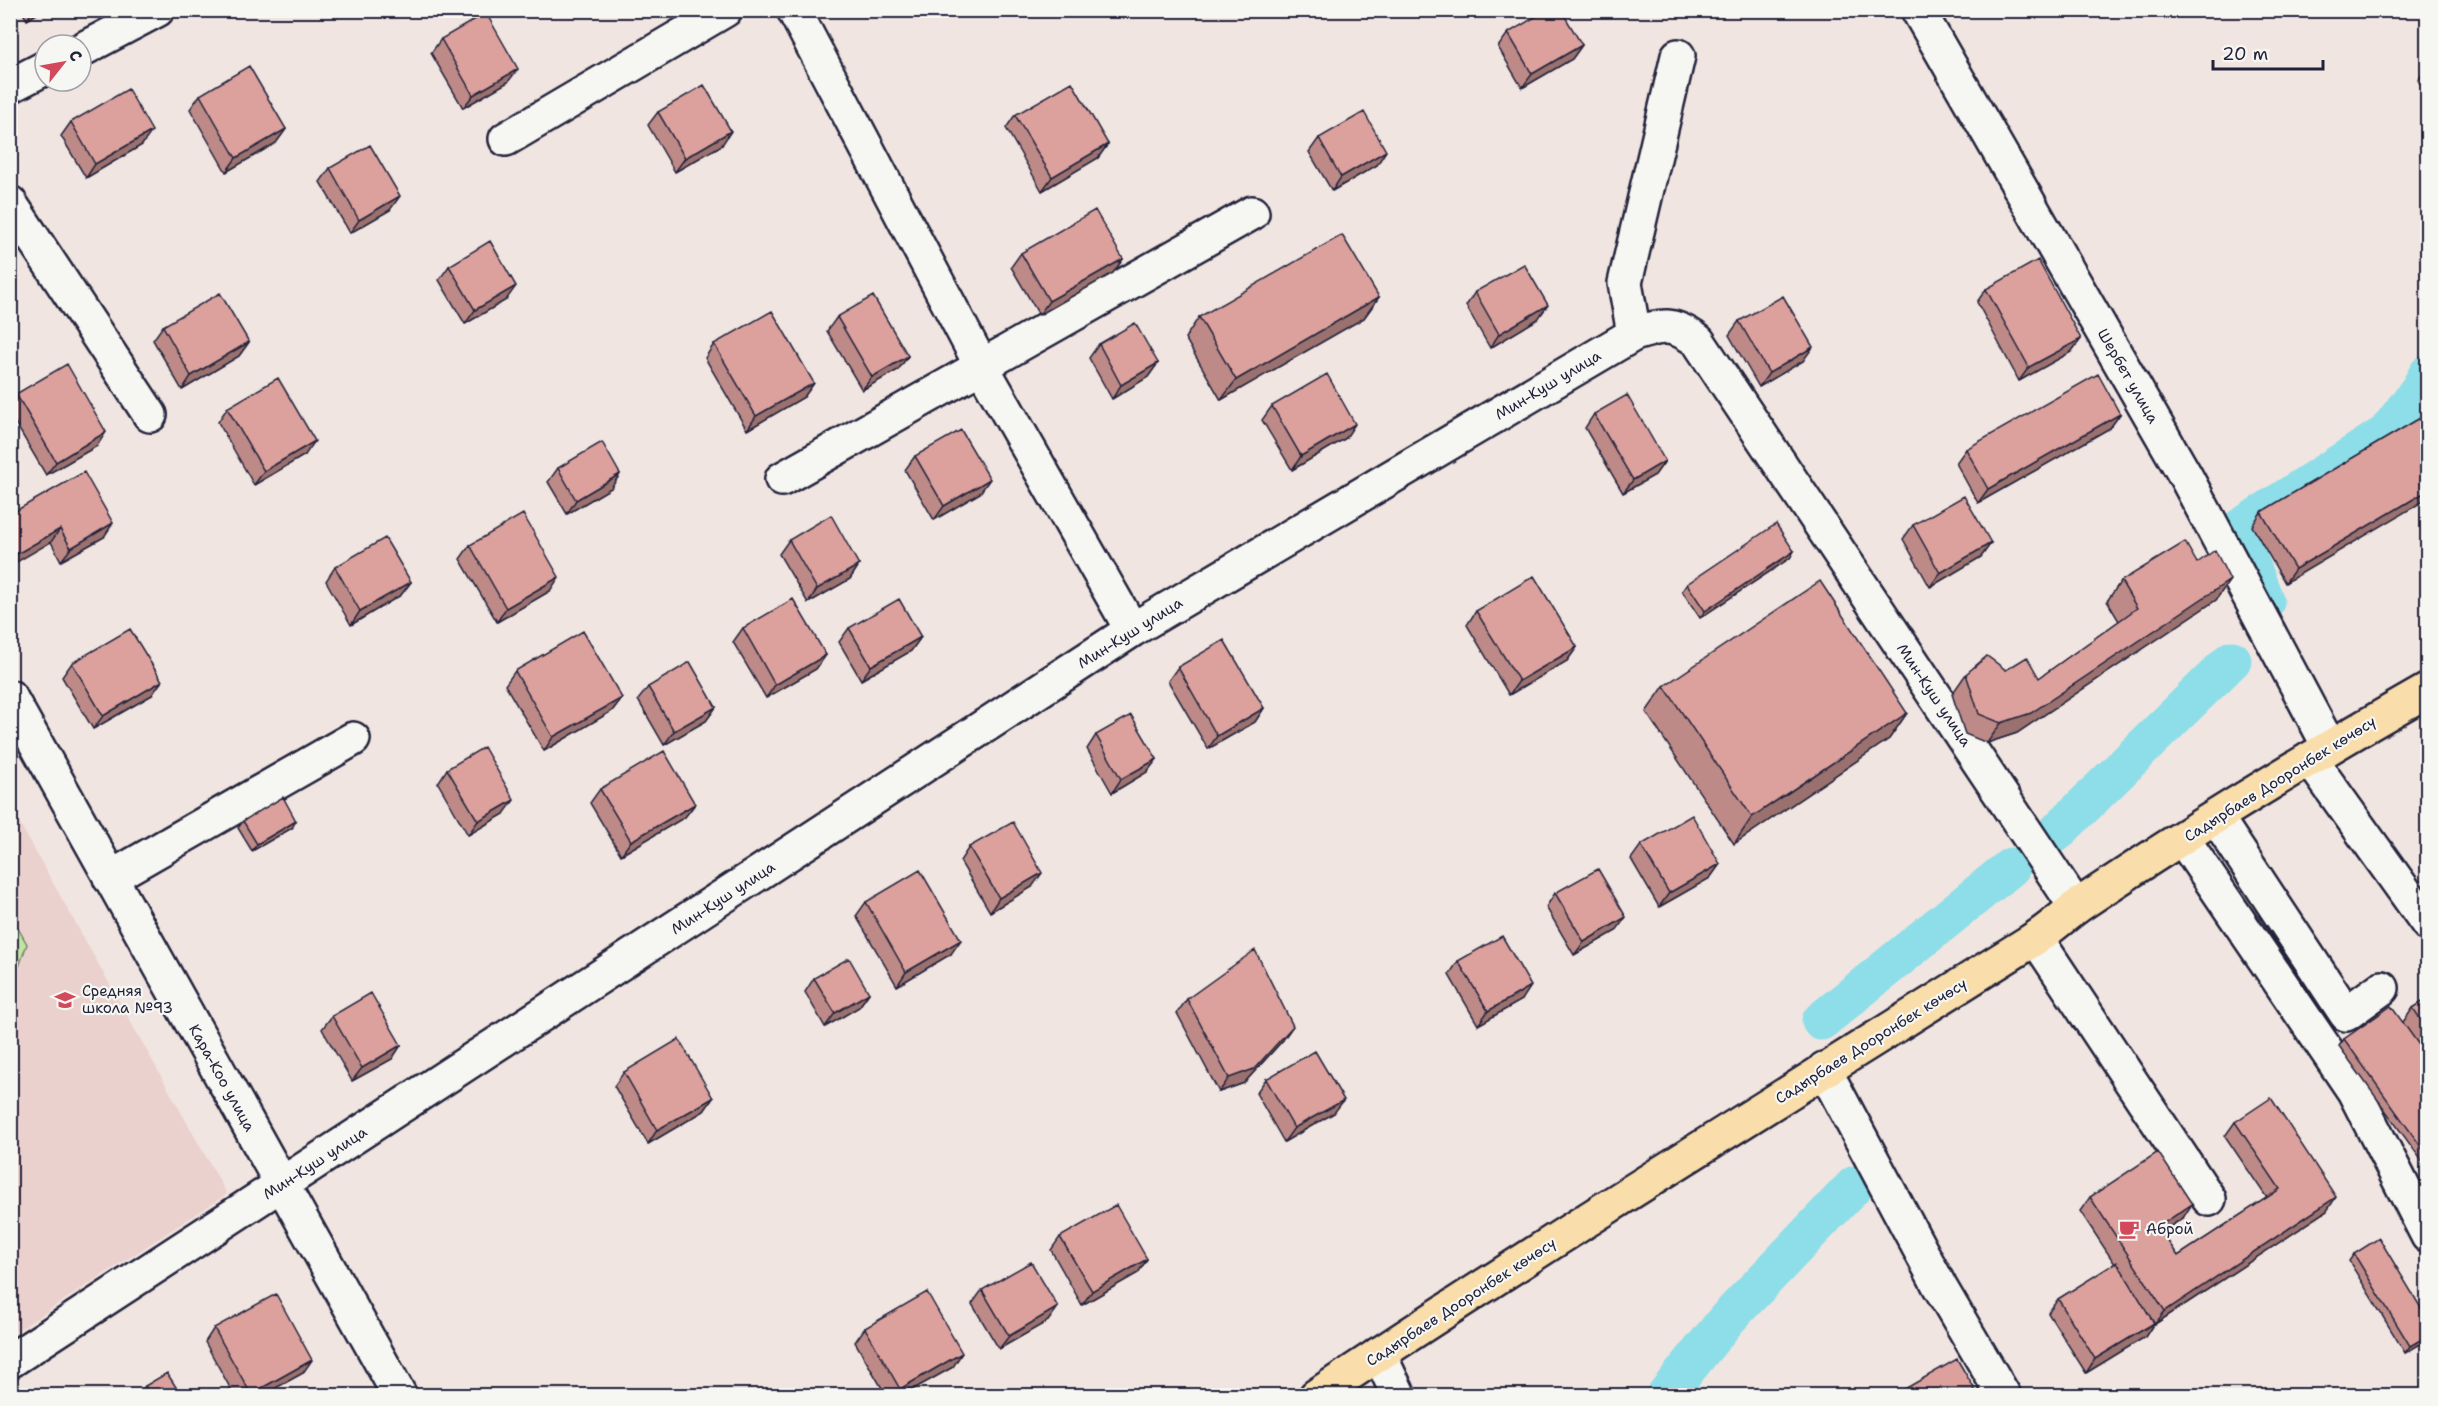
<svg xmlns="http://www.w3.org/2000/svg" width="2438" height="1406" viewBox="0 0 2438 1406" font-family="'Shantell Sans',sans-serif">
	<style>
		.built { fill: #ebd1cd }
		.green { fill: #c1e49e; stroke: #72836c; stroke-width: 1.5 }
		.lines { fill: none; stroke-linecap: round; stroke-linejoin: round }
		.canal { stroke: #8ddee8; stroke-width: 39 }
		.minor-casing { stroke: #22223b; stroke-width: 38 }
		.major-casing { stroke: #22223b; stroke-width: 38 }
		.minor { stroke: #f6f6f2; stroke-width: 33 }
		.major { stroke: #f9deab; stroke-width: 33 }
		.wall { fill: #bd8a87; stroke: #22223b; stroke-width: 1.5 }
		.shaded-wall { fill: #9a716e; stroke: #22223b; stroke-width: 1.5 }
		.building { fill: #dca19d; stroke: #22223b; stroke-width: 1.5 }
		.labels { text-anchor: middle; stroke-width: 4.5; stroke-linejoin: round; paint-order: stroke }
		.street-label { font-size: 15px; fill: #22223b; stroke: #f6f6f2 }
		.poi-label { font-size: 15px; fill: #22223b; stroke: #f6f6f2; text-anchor: start }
	</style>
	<rect width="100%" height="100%" fill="#f1e5e1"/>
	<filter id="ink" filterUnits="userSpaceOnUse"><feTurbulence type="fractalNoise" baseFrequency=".0167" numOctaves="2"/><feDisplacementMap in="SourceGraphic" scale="12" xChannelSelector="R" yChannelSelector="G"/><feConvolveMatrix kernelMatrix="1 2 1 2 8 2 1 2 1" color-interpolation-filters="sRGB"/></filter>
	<g filter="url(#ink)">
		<path class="built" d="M10 806 227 1194 11 1335H10Z"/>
		<path class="green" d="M11 916 27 944 11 989Z"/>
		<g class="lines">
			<path class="canal" d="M2265 602 2237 530 2387 433 2419 390 2428 374
				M2056 833 2232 660
				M1821 1021 2011 867
				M1665 1396 1727 1319 1855 1185"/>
			<g class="minor-casing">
				<path id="minor" d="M794 10 982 367 1132 630
					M1918 10 2186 477 2329 746
					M81 50 157 10
					M10 86 45 68
					M506 139 725 10
					M10 203 150 415
					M1634 334 1625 283 1678 56
					M782 479 1252 213
					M10 697 400 1396
					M2310 759 2428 924
					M2216 817 2346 1014 2382 988
					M2183 839 2354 1091 2428 1236
					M110 878 353 739
					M2036 938 2209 1199
					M1824 1069 1940 1287 2004 1396
					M1379 1354 1399 1396
					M10 1361 1132 630 1634 334C1663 325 1672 322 1698 341L2076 907"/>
			</g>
			<g class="major-casing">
				<path id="major" d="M1316 1396C1552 1239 1792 1091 2031 941 2048 931 2062 917 2079 905 2192 829 2309 758 2428 690"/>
			</g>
			<use href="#minor" class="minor"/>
			<use href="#major" class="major"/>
		</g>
		<path class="wall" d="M21 10H43L27 20Z
			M2384 10H2400L2388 17Z
			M1508 33 1582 45 1572 59 1522 88 1498 47Z
			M441 39 508 82 463 108 431 53Z
			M2427 67V95L2418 80Z
			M200 95 286 129 276 143 226 172 190 109Z
			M658 112 722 145 675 172 648 125Z
			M1015 115 1108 144 1098 158 1042 191 1006 128Z
			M71 122 142 145 86 178 61 136Z
			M1319 138 1377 165 1332 191 1309 152Z
			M330 168 390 210 350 233 320 182Z
			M1021 253 1123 259 1113 273 1039 315 1011 267Z
			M449 266 506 300 465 324 439 280Z
			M1986 289 2081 339 2071 352 2019 381 1977 302Z
			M1475 292 1538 319 1490 348 1466 306Z
			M1379 297 1364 318 1221 400 1185 338 1199 317Z
			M837 317 908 356 898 370 862 390 827 331Z
			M1739 321 1803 361 1759 387 1729 335Z
			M163 326 249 342 239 356 182 390 153 340Z
			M714 344 814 383 804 397 747 430 705 358Z
			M1099 344 1158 363 1148 377 1112 399 1089 358Z
			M16 394 97 446 46 475 10 414V402Z
			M1272 406 1346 438 1292 470 1262 420Z
			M227 408 305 455 254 485 218 422Z
			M1594 414 1665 461 1655 475 1623 493 1585 428Z
			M2120 414 2110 428 1978 503 1956 463 1966 449Z
			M2427 414 2285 583 2252 526 2261 512Z
			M915 456 980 493 934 520 905 470Z
			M558 468 620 474 611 488 567 514 548 482Z
			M10 514 104 537 61 561 51 542Z
			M1913 525 1991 543 1981 557 1930 587 1903 539Z
			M789 540 859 565 850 579 808 603 779 554Z
			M470 545 550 591 497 622 460 559Z
			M1794 551 1790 558 1700 618 1682 591 1687 584Z
			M335 567 411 582 401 595 351 625 326 581Z
			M2121 581 2216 600 2017 733 1987 743 1965 734 1952 694 1966 674 2006 670 2039 678 2119 621 2107 601Z
			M1476 611 1577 647 1567 661 1509 695 1467 625Z
			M743 628 826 655 816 669 766 698 733 642Z
			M849 628 921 637 911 651 861 680 839 642Z
			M72 663 152 695 93 729 62 677Z
			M1178 667 1264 708 1255 722 1208 749 1168 681Z
			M515 671 622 698 612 711 544 751 505 685Z
			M1664 686 1907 713 1889 739 1734 844 1646 712Z
			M648 687 716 707 706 721 664 745 638 700Z
			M1096 735 1157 759 1147 772 1112 793 1087 749Z
			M447 769 504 814 468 835 438 783Z
			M600 789 695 804 685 817 621 855 590 803Z
			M243 821 292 828 252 851 238 828Z
			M1641 845 1720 864 1710 878 1659 907 1631 859Z
			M969 847 1032 887 990 912 960 861Z
			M1555 893 1616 931 1574 955 1546 907Z
			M866 902 951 954 897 986 856 916Z
			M1458 961 1522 1000 1478 1025 1449 975Z
			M814 978 869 993 859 1007 825 1027 805 992Z
			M1187 999 1283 1040 1244 1083 1219 1092 1177 1013Z
			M2427 999V1168L2339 1046 2344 1039 2403 1022 2413 1008Z
			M332 1016 401 1045 392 1059 352 1081 322 1029Z
			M624 1072 713 1098 704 1111 648 1144 614 1086Z
			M1266 1079 1334 1113 1284 1142 1256 1093Z
			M2235 1122 2327 1211 2155 1324 2154 1323 2145 1337 2086 1373 2048 1313 2058 1299 2115 1264 2080 1211 2090 1197 2183 1218 2161 1232 2178 1256 2267 1198 2225 1136Z
			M1060 1237 1147 1259 1138 1273 1082 1305 1051 1250Z
			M2354 1254 2427 1340 2405 1353 2349 1261Z
			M982 1290 1058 1307 1048 1321 999 1349 972 1304Z
			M214 1328 303 1373 263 1395H234L205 1342Z
			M865 1328 953 1367 903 1395H886L855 1342Z
			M145 1386 181 1395H142L140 1393Z"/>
		<path class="shaded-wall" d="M33 10H43L27 20Z
			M2393 10H2400L2388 17Z
			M1582 45 1572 59 1522 88 1532 74Z
			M518 69 508 82 463 108 473 95Z
			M286 129 276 143 226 172 236 158Z
			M152 131 142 145 86 178 95 164Z
			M731 131 722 145 675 172 685 158Z
			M1108 144 1098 158 1042 191 1052 177Z
			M1386 151 1377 165 1332 191 1341 177Z
			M400 196 390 210 350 233 359 220Z
			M1123 259 1113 273 1039 315 1049 301Z
			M516 286 506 300 465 324 475 310Z
			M1379 297 1364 318 1221 400 1236 380Z
			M1548 305 1538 319 1490 348 1499 334Z
			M2081 339 2071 352 2019 381 2029 367Z
			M249 342 239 356 182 390 191 376Z
			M1813 347 1803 361 1759 387 1769 373Z
			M908 356 898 370 862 390 872 377Z
			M1158 363 1148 377 1112 399 1121 385Z
			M814 383 804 397 747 430 756 416Z
			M2120 414 2110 428 1978 503 1988 489Z
			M1355 424 1346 438 1292 470 1301 456Z
			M106 432 97 446 46 475 56 462Z
			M315 441 305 455 254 485 264 471Z
			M1665 461 1655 475 1623 493 1633 480Z
			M620 474 611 488 567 514 576 500Z
			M990 479 980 493 934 520 944 506Z
			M2427 491V499L2285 583 2295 569Z
			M113 523 104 537 61 561 71 548Z
			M60 529 51 542 10 566V558Z
			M1991 543 1981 557 1930 587 1940 573Z
			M1794 551 1790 558 1700 618 1705 611Z
			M859 565 850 579 808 603 817 589Z
			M559 577 550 591 497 622 506 608Z
			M2230 580 2216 600 2017 733 1987 743 2001 723Z
			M411 582 401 595 351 625 360 611Z
			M921 637 911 651 861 680 871 666Z
			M1577 647 1567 661 1509 695 1519 681Z
			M826 655 816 669 766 698 775 685Z
			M162 681 152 695 93 729 103 716Z
			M622 698 612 711 544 751 553 737Z
			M716 707 706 721 664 745 674 731Z
			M1264 708 1255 722 1208 749 1217 736Z
			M1907 713 1889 739 1734 844 1752 817Z
			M1157 759 1147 772 1112 793 1121 779Z
			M514 800 504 814 468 835 478 821Z
			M695 804 685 817 621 855 631 841Z
			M296 821 292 828 252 851 257 844Z
			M1720 864 1710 878 1659 907 1669 893Z
			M1042 873 1032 887 990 912 999 898Z
			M1626 917 1616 931 1574 955 1584 942Z
			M961 940 951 954 897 986 906 972Z
			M1531 986 1522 1000 1478 1025 1488 1011Z
			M869 993 859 1007 825 1027 835 1013Z
			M1293 1026 1283 1040 1244 1083 1219 1092 1229 1078Z
			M401 1045 392 1059 352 1081 362 1068Z
			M713 1098 704 1111 648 1144 657 1130Z
			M1344 1100 1334 1113 1284 1142 1294 1128Z
			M2336 1197 2327 1211 2155 1324 2165 1311Z
			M2192 1204 2183 1218 2148 1241 2158 1227Z
			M1147 1259 1138 1273 1082 1305 1092 1291Z
			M1058 1307 1048 1321 999 1349 1009 1336Z
			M2154 1323 2145 1337 2086 1373 2095 1359Z
			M2427 1336V1340L2405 1353 2410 1346Z
			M962 1353 953 1367 903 1395H895L900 1389Z
			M312 1360 303 1373 263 1395H250L251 1394Z"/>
		<path class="building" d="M1547 10H1561L1582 45 1532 74 1508 33Z
			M486 13 518 69 473 95 441 39Z
			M249 66 286 129 236 158 200 95Z
			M1072 82 1108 144 1052 177 1015 115Z
			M704 85 731 131 685 158 658 112Z
			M128 89 152 131 95 164 71 122Z
			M1364 112 1386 151 1341 177 1319 138Z
			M370 145 400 196 359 220 330 168Z
			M1095 210 1123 259 1049 301 1021 253Z
			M1342 235 1379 297 1236 380 1199 317Z
			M490 241 516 286 475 310 449 266Z
			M2038 260 2081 339 2029 367 1986 289Z
			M1524 264 1548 305 1499 334 1475 292Z
			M220 293 249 342 191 376 163 326Z
			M873 296 908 356 872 377 837 317Z
			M1783 296 1813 347 1769 373 1739 321Z
			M772 311 814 383 756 416 714 344Z
			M1135 323 1158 363 1121 385 1099 344Z
			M67 364 106 432 56 462 16 394Z
			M1327 374 1355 424 1301 456 1272 406Z
			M2098 374 2120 414 1988 489 1966 449Z
			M278 378 315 441 264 471 227 408Z
			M1627 395 1665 461 1633 480 1594 414Z
			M2427 414V491L2295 569 2261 512Z
			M961 430 990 479 944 506 915 456Z
			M602 442 620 474 576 500 558 468Z
			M84 472 113 523 71 548 60 529 10 558V514Z
			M1964 496 1991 543 1940 573 1913 525Z
			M523 514 559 577 506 608 470 545Z
			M831 515 859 565 817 589 789 540Z
			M1776 524 1794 551 1705 611 1687 584Z
			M385 538 411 582 360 611 335 567Z
			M2185 542 2197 563 2215 550 2230 580 2031 713 2001 723 1979 714 1966 674 1987 656 2006 670 2027 657 2039 678 2137 608 2121 581Z
			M1534 576 1577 647 1519 681 1476 611Z
			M1820 581 1907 713 1752 817 1664 686Z
			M793 599 826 655 775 685 743 628Z
			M899 599 921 637 871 666 849 628Z
			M130 629 162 681 103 716 72 663Z
			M583 631 622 698 553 737 515 671Z
			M1224 640 1264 708 1217 736 1178 667Z
			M690 662 716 707 674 731 648 687Z
			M1131 715 1157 759 1121 779 1096 735Z
			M484 747 514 800 478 821 447 769Z
			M664 751 695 804 631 841 600 789Z
			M283 797 296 821 257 844 243 821Z
			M1692 815 1720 864 1669 893 1641 845Z
			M1013 822 1042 873 999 898 969 847Z
			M1598 869 1626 917 1584 942 1555 893Z
			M920 870 961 940 906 972 866 902Z
			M1502 936 1531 986 1488 1011 1458 961Z
			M1255 950 1293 1026 1254 1069 1229 1078 1187 999Z
			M849 958 869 993 835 1013 814 978Z
			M371 993 401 1045 362 1068 332 1016Z
			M2427 999V1029L2413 1008Z
			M2391 1006 2427 1056V1155L2344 1039Z
			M679 1039 713 1098 657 1130 624 1072Z
			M1315 1051 1344 1100 1294 1128 1266 1079Z
			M2271 1098 2336 1197 2165 1311 2090 1197 2158 1152 2192 1204 2158 1227 2178 1256 2280 1189 2235 1122Z
			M1116 1205 1147 1259 1092 1291 1060 1237Z
			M2379 1238 2427 1318V1336L2410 1346 2354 1254Z
			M1031 1262 1058 1307 1009 1336 982 1290Z
			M2117 1262 2154 1323 2095 1359 2058 1299Z
			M927 1292 962 1353 900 1389 865 1328Z
			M276 1294 312 1360 251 1394 214 1328Z
			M1957 1359 1978 1395H1897L1896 1394Z
			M167 1373 181 1395H151L145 1386Z"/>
	</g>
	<defs>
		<g id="school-bare" transform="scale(1.62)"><path d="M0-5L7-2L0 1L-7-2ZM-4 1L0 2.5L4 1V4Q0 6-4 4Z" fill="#d1495b" stroke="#f6f6f2" stroke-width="2.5" paint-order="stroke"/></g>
		<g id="cafe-bare" transform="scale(1.62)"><path d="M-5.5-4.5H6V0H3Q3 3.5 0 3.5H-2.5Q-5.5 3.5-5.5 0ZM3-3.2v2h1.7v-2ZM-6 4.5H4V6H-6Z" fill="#d1495b" stroke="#f6f6f2" stroke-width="2.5" paint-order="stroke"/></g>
	</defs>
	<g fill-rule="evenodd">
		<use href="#school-bare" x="65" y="1000"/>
		<use href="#cafe-bare" x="2129" y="1229"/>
	</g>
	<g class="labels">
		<g class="street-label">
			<text transform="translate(2128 376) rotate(60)" y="5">Шербет улица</text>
			<text transform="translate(1548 385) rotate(-31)" y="5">Мин-Куш улица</text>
			<text transform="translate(1130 633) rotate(-32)" y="5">Мин-Куш улица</text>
			<text transform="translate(1934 695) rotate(56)" y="5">Мин-Куш улица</text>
			<text transform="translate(2280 779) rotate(-32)" y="5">Садырбаев Дооронбек көчөсү</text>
			<text transform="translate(723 898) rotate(-33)" y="5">Мин-Куш улица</text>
			<text transform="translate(1871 1041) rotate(-32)" y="5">Садырбаев Дооронбек көчөсү</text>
			<text transform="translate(222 1078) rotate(61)" y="5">Кара-Коо улица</text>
			<text transform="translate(315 1163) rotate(-33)" y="5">Мин-Куш улица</text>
			<text transform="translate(1461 1302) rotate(-33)" y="5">Садырбаев Дооронбек көчөсү</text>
		</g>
		<g class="poi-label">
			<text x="82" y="996">Средняя<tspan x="82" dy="17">школа №93</tspan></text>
			<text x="2146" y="1234">Аброй</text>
		</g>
	</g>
	<rect width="2438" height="1406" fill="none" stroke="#f6f6f2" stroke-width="36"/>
	<rect x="18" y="18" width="2402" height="1370" fill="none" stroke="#22223b" stroke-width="2" filter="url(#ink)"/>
	<g transform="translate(63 63) rotate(59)"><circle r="28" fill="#f6f6f2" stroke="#a1a1a9" stroke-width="1.5"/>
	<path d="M0-4.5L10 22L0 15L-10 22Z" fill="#d1495b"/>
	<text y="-9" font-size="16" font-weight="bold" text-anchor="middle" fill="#22223b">С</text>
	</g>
	<path d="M2213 60v9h110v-9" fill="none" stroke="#22223b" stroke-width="3"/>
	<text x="2222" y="60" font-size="18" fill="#22223b" stroke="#f6f6f2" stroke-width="4.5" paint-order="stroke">20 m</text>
</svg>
